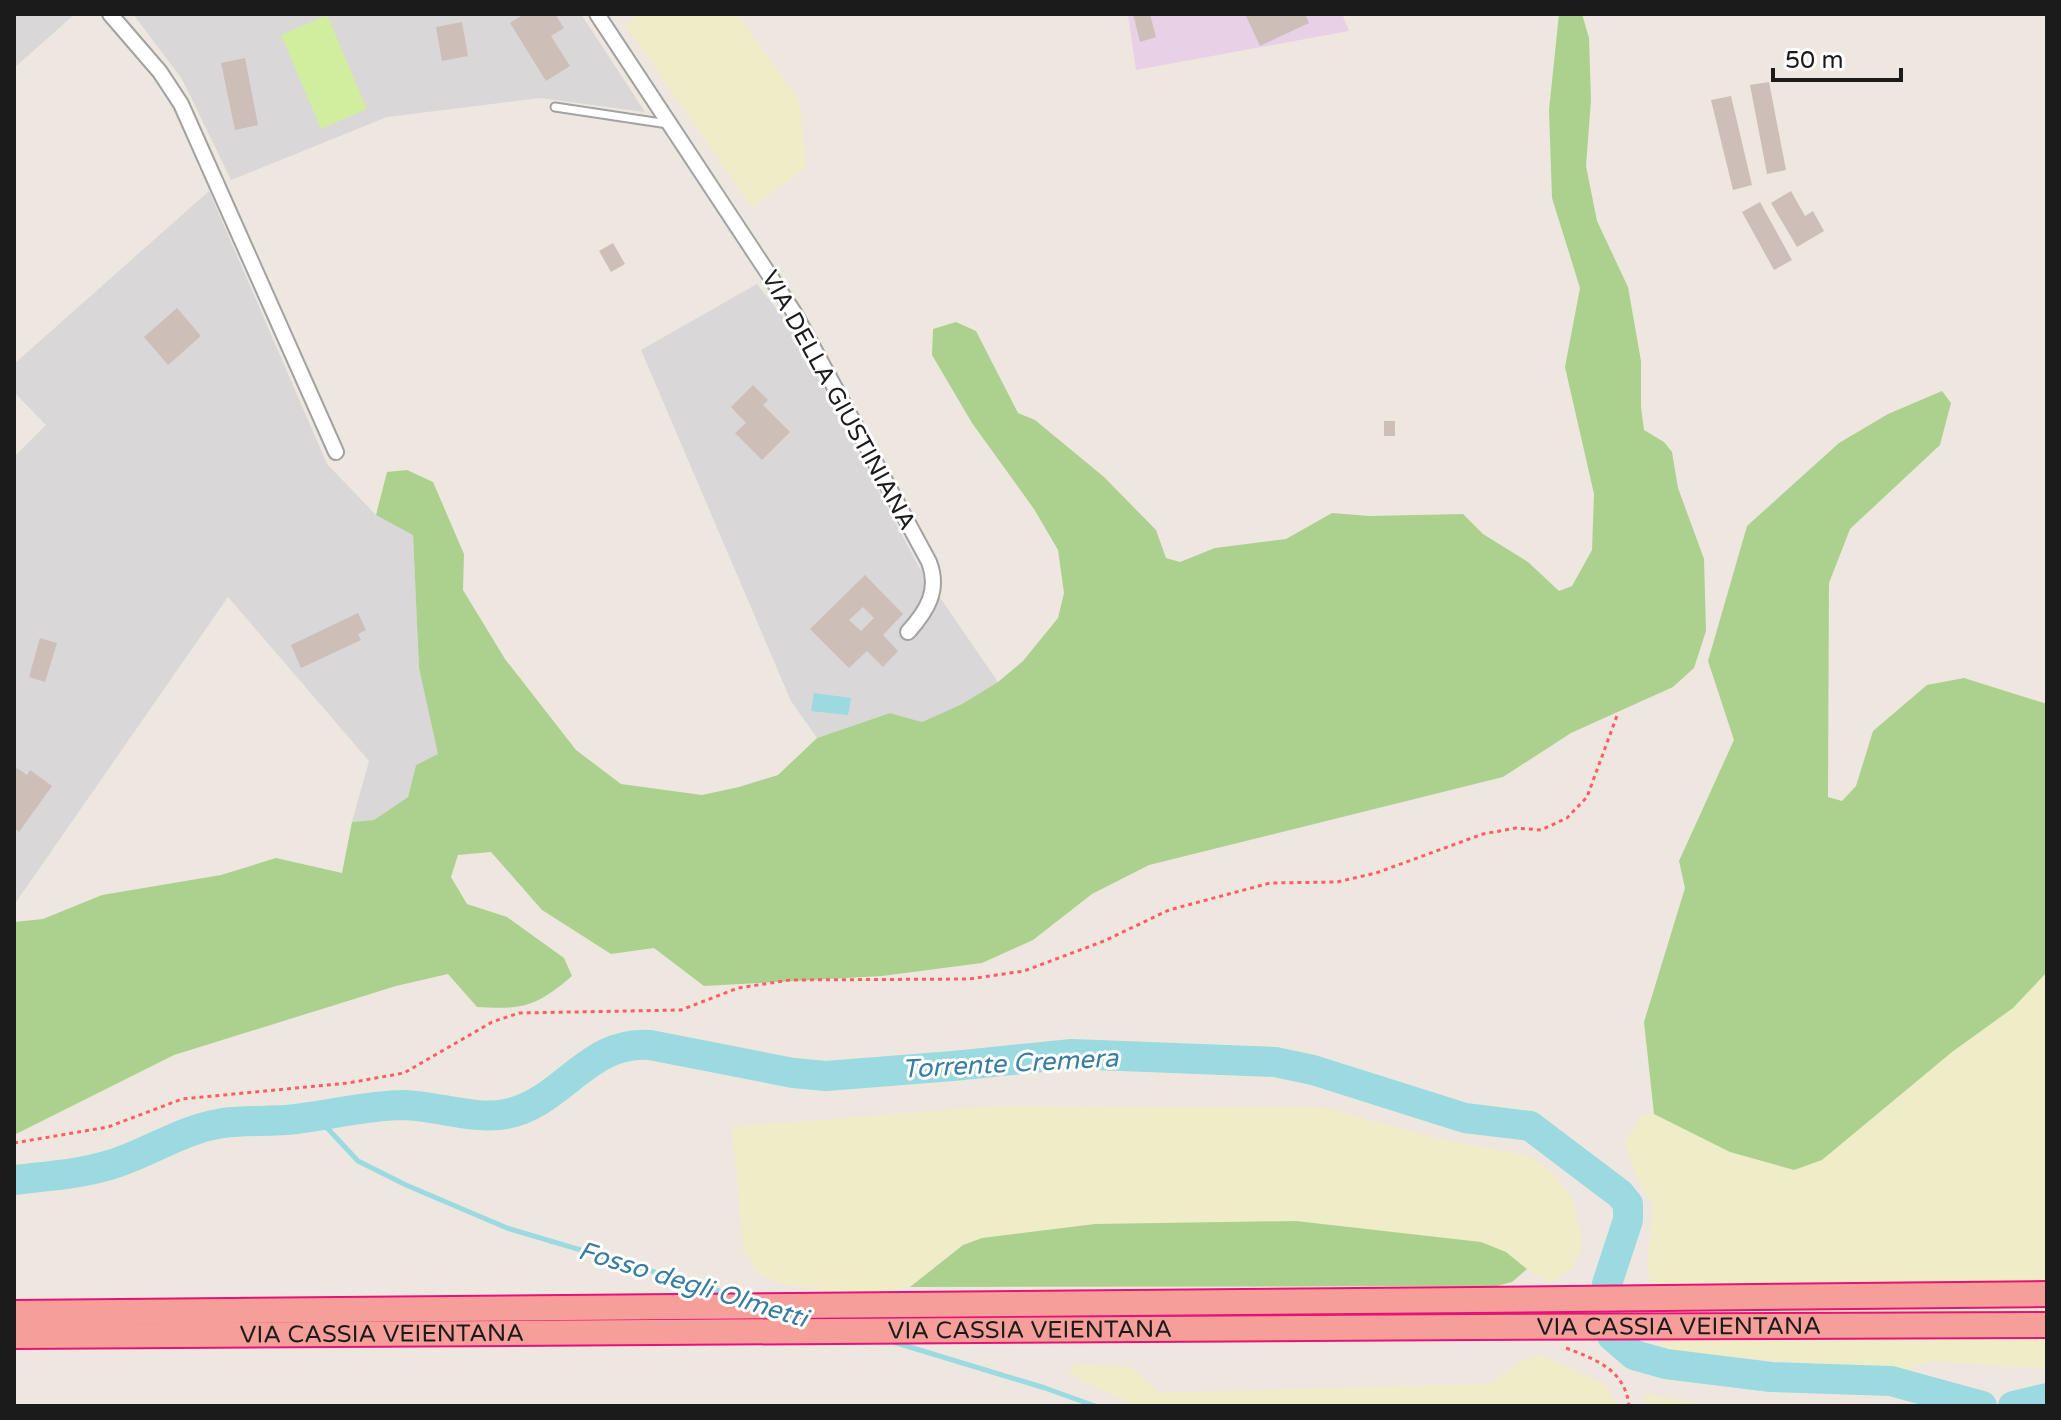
<svg xmlns="http://www.w3.org/2000/svg" width="2061" height="1420" viewBox="0 0 2061 1420" font-family="'Varela Round',sans-serif">
	<style>
		.residential { fill: #d9d7d8 }
		.industrial { fill: #e8d0e6 }
		.farmland { fill: #efedc7 }
		.grass { fill: #d1ee9e }
		.forest { fill: #acd18f }
		.water { fill: #9adae0 }
		.lines { fill: none; stroke-linecap: round; stroke-linejoin: round }
		.stream { stroke: #9adae0; stroke-width: 5 }
		.river { stroke: #9adae0; stroke-width: 30 }
		.building { fill: #cebeb8; fill-rule: evenodd }
		.service-casing { stroke: #a2a2a2; stroke-width: 11 }
		.minor-casing { stroke: #a2a2a2; stroke-width: 18 }
		.trunk-casing { stroke: #e51278; stroke-width: 28 }
		.path { stroke: #ff5e64; stroke-width: 3; stroke-dasharray: 4 4; stroke-linecap: butt }
		.service { stroke: #fff; stroke-width: 7 }
		.minor { stroke: #fff; stroke-width: 14 }
		.trunk { stroke: #f69f9a; stroke-width: 24 }
		.trunk-bridge-casing { stroke: #e51278; stroke-width: 28; stroke-linecap: butt }
		.trunk-bridge { stroke: #f69f9a; stroke-width: 24 }
		.labels { text-anchor: middle; stroke-width: 6; stroke-linejoin: round; paint-order: stroke }
		.street-label { font-size: 24px; fill: #1b1b1b; stroke: #fff }
		.water-label { font-size: 26px; font-style: italic; fill: #3a7da2; stroke: #fff }
	</style>
	<rect width="100%" height="100%" fill="#eee7df"/>
	<path class="residential" d="M14 14H75L14 68Z
		M133 14H581L645 112 540 98 387 117 231 180 182 79Z
		M209 191 327 464 376 515 413 534 419 668 439 754 416 765 408 797 374 820 352 822 369 761 228 597 14 905V457L46 425 14 392V364Z
		M757 284 793 330 919 567 998 682 962 704 922 722 890 713 817 738 791 701 641 350Z"/>
	<path class="industrial" d="M1128 14H1342L1349 31 1136 70Z"/>
	<path class="farmland" d="M640 14H737L799 100 806 167 752 207 625 25Z
		M2047 972V1369L1933 1361 1900 1371 1667 1351 1659 1339 1647 1263 1654 1207 1637 1177 1625 1142 1643 1115 1654 1114 1730 1152 1952 1052 2013 1008Z
		M999 1106 1324 1108 1439 1139 1531 1157 1550 1171 1572 1198 1581 1237 1579 1255 1571 1269 1550 1283 1527 1269 1506 1252 1095 1224 982 1238 963 1245 910 1287 862 1295 782 1284 756 1272 744 1250 732 1127Z
		M1540 1355 1603 1384 1619 1406H1138L1070 1375 1074 1365 1131 1367 1159 1393 1490 1384 1522 1361Z
		M1645 1394 1715 1406H1645Z"/>
	<path class="grass" d="M327 15 367 109 321 129 281 35Z"/>
	<path class="forest" d="M1559 14H1582L1589 38 1591 100 1586 166 1597 221 1628 287 1641 361V407L1644 430 1664 442 1672 452 1678 488 1704 559 1706 631 1694 668 1673 687 1571 733 1503 777 1149 865 1092 894 1033 940 982 963 882 976 704 986 654 948 611 954 542 910 491 852 458 855 451 877 467 904 507 917 564 958 572 976C537 1006 524 1010 477 1007L448 974 396 986 174 1055 14 1135V922L43 919 102 895 221 875 276 858 342 873 352 822 374 820 408 797 416 765 438 754 419 668 413 535 376 515 387 472 407 470 433 482 464 554 463 590 505 659 576 750 621 784 702 795 739 787 778 775 817 738 890 713 922 722 962 704 998 682 1023 661 1058 618 1064 593 1058 550 1034 509 972 423 932 355 933 329 956 322 976 331 1018 413 1035 420 1104 477 1156 530 1166 558 1180 562 1215 548 1286 539 1332 513 1369 516 1463 514 1483 534 1528 562 1559 591 1572 586 1592 550 1594 494 1565 367 1580 288 1552 198 1549 110Z
		M1942 391 1951 403 1940 445 1850 529 1829 583 1828 797 1842 801 1856 786 1873 731 1927 685 1964 678 2047 704V972L2013 1008 1952 1052 1822 1160 1794 1170 1730 1152 1654 1114 1644 1022 1685 888 1679 861 1734 740 1708 661 1747 526 1839 443 1888 414Z
		M1296 1221 1481 1242 1506 1252 1527 1269 1512 1282 1497 1286 910 1287 963 1245 982 1238 1095 1224Z"/>
	<path class="water" d="M814 693 851 698 848 715 811 711Z"/>
	<g class="lines">
		<path class="stream" d="M316 1116 358 1161 406 1185 507 1228 739 1297
			M890 1341 1045 1388 1095 1406"/>
		<path class="river" d="M14 1180C48 1176 83 1174 116 1163 152 1151 183 1129 223 1123 247 1120 271 1122 296 1119 332 1115 367 1105 404 1105 436 1106 476 1120 506 1114 563 1103 587 1040 650 1045L793 1073 826 1076 953 1066 1072 1054 1275 1062 1313 1070 1465 1118 1530 1126 1620 1194 1628 1204V1220L1607 1284 1604 1313 1612 1336 1634 1355 1666 1364 1771 1377 1891 1381 1982 1406
			M2013 1406 2047 1398"/>
	</g>
	<path class="building" d="M524 14H555L564 28 551 36 570 66 546 81 510 23Z
		M1133 14H1150L1156 37 1140 42Z
		M1245 14H1305L1309 23 1260 46Z
		M462 22 468 56 442 61 436 27Z
		M245 58 258 125 235 130 221 63Z
		M1769 82 1786 170 1767 174 1750 85Z
		M1731 96 1752 185 1733 190 1711 100Z
		M1791 191 1805 216 1813 211 1824 231 1797 247 1771 203Z
		M1760 202 1792 260 1774 270 1742 212Z
		M613 243 625 264 611 272 599 251Z
		M177 308 201 336 168 365 144 337Z
		M753 385 768 400 763 405 790 432 762 460 735 433 746 423 731 407Z
		M1384 421H1395V436H1384Z
		M865 575 903 614 883 635 898 651 883 667 867 651 849 668 810 629ZM863 607 874 618 861 631 849 620Z
		M358 613 366 630 358 634 361 640 301 668 291 645Z
		M40 638 57 643 45 682 29 677Z
		M17 768 27 775 30 770 52 786 19 832 14 828V772Z"/>
	<g class="lines">
		<g class="service-casing">
			<path id="service" d="M555 107 668 124"/>
		</g>
		<g class="minor-casing">
			<path id="minor" d="M110 14 160 72 181 104 336 452
				M597 14 795 314 929 562C940 590 927 611 908 632"/>
		</g>
		<g class="trunk-casing">
			<g id="trunk">
				<path d="M14 1313 1476 1300"/>
				<path id="s1" d="M14 1336 1473 1327"/>
			</g>
		</g>
		<path class="path" d="M14 1143 108 1127 182 1099 348 1083 404 1073 492 1022 519 1013 681 1010 738 988 790 980 969 979 1024 971 1104 941 1169 910 1270 883 1337 882 1376 873 1483 834 1516 828 1541 830 1567 818 1587 797 1618 713
			M1566 1348C1597 1360 1625 1370 1629 1406"/>
		<use href="#service" class="service"/>
		<use href="#minor" class="minor"/>
		<use href="#trunk" class="trunk"/>
		<g class="trunk-bridge-casing">
			<g id="trunk-bridge">
				<path d="M1476 1300 2047 1294"/>
				<path id="s2" d="M1473 1327 2047 1325"/>
			</g>
		</g>
		<use href="#trunk-bridge" class="trunk-bridge"/>
	</g>
	<g class="labels">
		<g class="street-label">
			<text transform="translate(839 400) rotate(61)" y="8">VIA DELLA GIUSTINIANA</text>
			<text dy="8" stroke="none"><textPath href="#s2" startOffset="206">VIA CASSIA VEIENTANA</textPath></text>
			<text dy="8" stroke="none"><textPath href="#s1" startOffset="1016">VIA CASSIA VEIENTANA</textPath></text>
			<text dy="8" stroke="none"><textPath href="#s1" startOffset="368">VIA CASSIA VEIENTANA</textPath></text>
		</g>
		<g class="water-label">
			<text transform="translate(1010 1063) rotate(-3)" y="9">Torrente Cremera</text>
			<text transform="translate(693 1284) rotate(17)" y="9">Fosso degli Olmetti</text>
		</g>
	</g>
	<rect width="2061" height="1420" fill="none" stroke="#1b1b1b" stroke-width="32"/>
	<path d="M1773 68v12h128v-12" fill="none" stroke="#1b1b1b" stroke-width="4"/>
	<text x="1785" y="68" font-size="24" fill="#1b1b1b" stroke="#ffffff" stroke-width="6" paint-order="stroke">50 m</text>
</svg>
